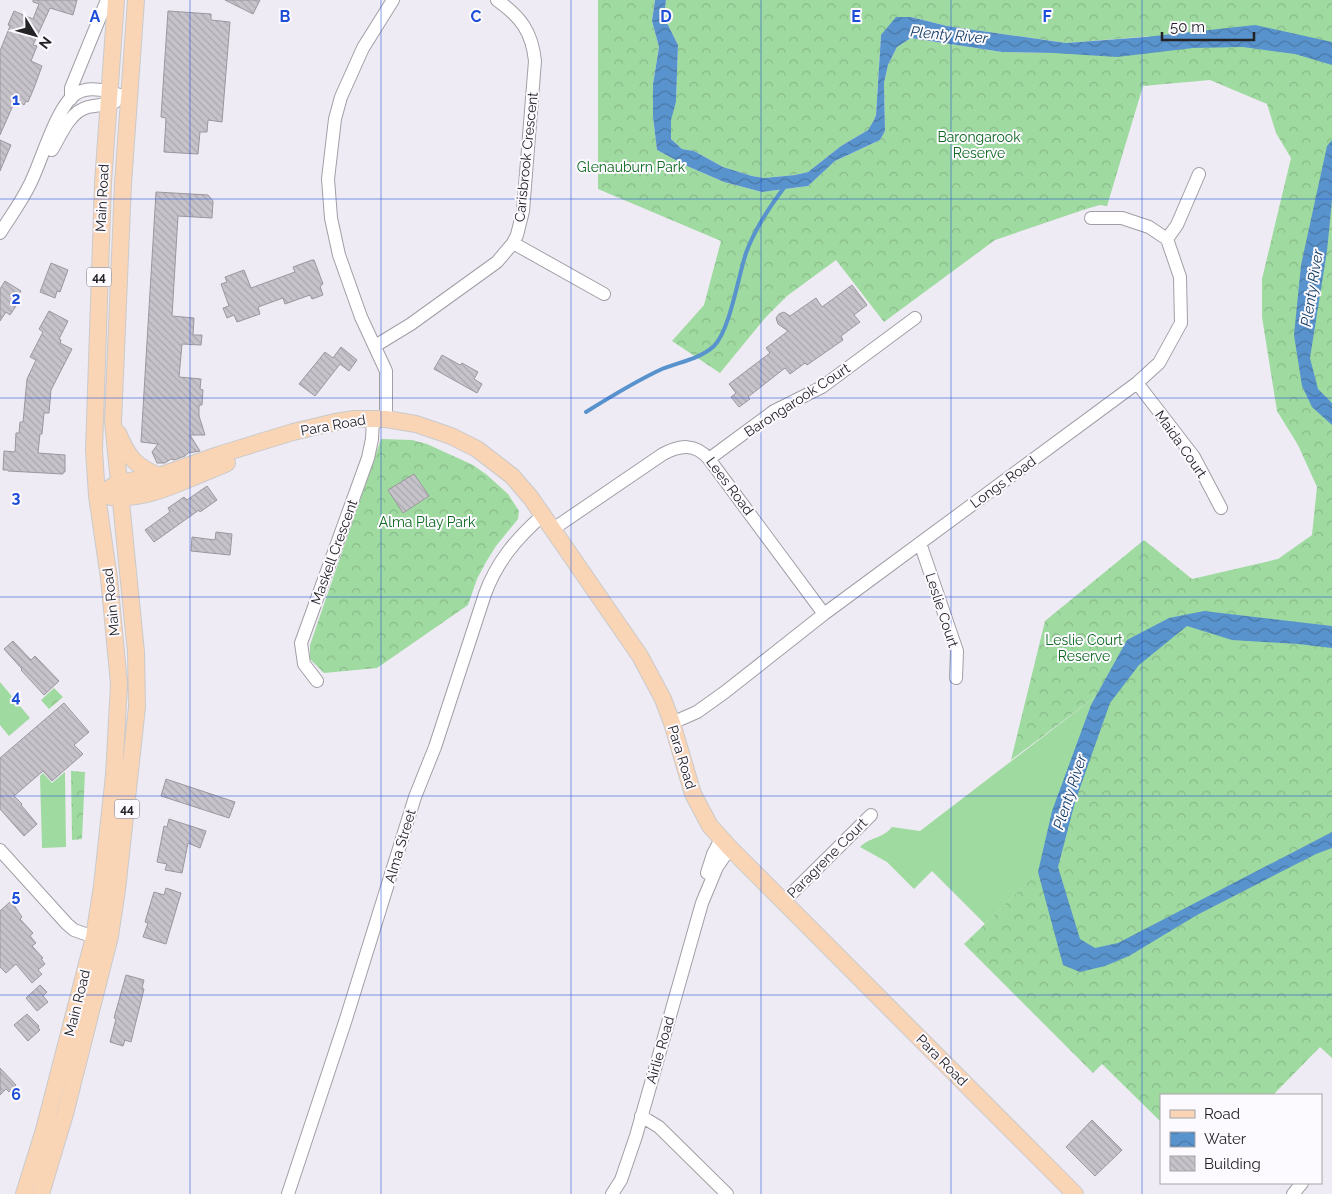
<svg xmlns="http://www.w3.org/2000/svg" width="1332" height="1194" viewBox="0 0 1332 1194" font-family="Raleway,sans-serif">
	<style>
		.grass { fill: #9fdaa0 }
		.forest { fill: url(#forest-crowns) }
		.water { fill: url(#water-waves) }
		.lines { fill: none; stroke-linecap: round; stroke-linejoin: round }
		.stream { stroke: #5993cd; stroke-width: 4 }
		.building { fill: url(#building-back-hatch); stroke: #9b979f }
		.minor-casing { stroke: #a29ea6; stroke-width: 14 }
		.major-casing { stroke: #cacacb; stroke-width: 18 }
		.minor { stroke: #fff; stroke-width: 12 }
		.major { stroke: #f9d5b6; stroke-width: 16 }
		.grid { fill: none; stroke: #1d4ed8; stroke-width: 1; stroke-opacity: 0.55 }
		.labels { text-anchor: middle; stroke-width: 4; stroke-linejoin: round; paint-order: stroke }
		.shield { fill: #fcfaff; stroke: #646366; stroke-width: 1 }
		.shield-label { font-size: 12px; font-weight: bold; fill: #232225 }
		.park-label { font-size: 14px; fill: #0e6b1f; stroke: #fcfaff }
		.street-label { font-size: 14px; fill: #232225; stroke: #fcfaff }
		.water-label { font-size: 15px; font-style: italic; fill: #133d64; stroke: #fcfaff }
		.grid-label { font-size: 16px; text-anchor: middle; font-weight: bold; fill: #1d4ed8; stroke: #fcfaff; stroke-width: 4; stroke-linejoin: round; paint-order: stroke }
	</style>
	<defs>
		<pattern id="forest-crowns" width="20" height="18" patternUnits="userSpaceOnUse" patternTransform="scale(1.25)"><rect width="20" height="18" fill="#9fdaa0"/><path d="M2 6a3 3 0 1 1 6 0M12 15a3 3 0 1 1 6 0" fill="none" stroke="#89bb8a"/></pattern>
		<pattern id="water-waves" width="16" height="10" patternUnits="userSpaceOnUse" patternTransform="scale(1.25)"><rect width="16" height="10" fill="#5993cd"/><path d="M0 5q4-4 8 0t8 0" fill="none" stroke="#4978a6"/></pattern>
		<pattern id="building-back-hatch" width="6" height="6" patternUnits="userSpaceOnUse" patternTransform="scale(1.25)"><rect width="6" height="6" fill="#c7c3cb"/><path d="M-1 5l2 2M0 0l6 6M5-1l2 2" fill="none" stroke="#aba7ae"/></pattern>
	</defs>
	<rect width="100%" height="100%" fill="#efebf4"/>
	<path class="grass" d="M0 682 30 718 9 736 0 725Z
		M1112 684 1050 861 985 924 932 871 914 889 887 862 860 847C870 837 882 839 892 827L920 831Z
		M65 772 66 847 42 848 40 776 43 773 52 783Z"/>
	<path class="forest" d="M598 0H655L652 21 659 47 653 84V117L657 150 687 166 724 182 762 192 808 186 835 161 880 140 885 131 884 83 888 65 897 47 911 38 1002 52 1054 53 1153 36 1066 43 947 26 911 17 881 35 876 115 874 120 868 130 841 146 808 172 795 175 764 178 752 176 723 167 694 151 682 149 671 139 670 120 676 102 678 45 664 17 666 0H1332V1058L1320 1047 1273 1095H1161V1122L1102 1064 1093 1073 964 944 1050 861 1111 685 1011 760 1045 621 1144 540 1192 579 1278 559 1312 535 1317 487 1298 445 1277 411 1262 317V279L1291 158 1276 133 1267 104 1210 80 1143 86 1107 206 1100 205 1086 209 995 240 884 322 836 260 787 296 765 318 720 373 672 341 704 305 721 241 598 189Z
		M381 439 412 440 427 444 473 465 487 475 508 494 519 511 518 519 496 546 486 562 477 579 468 605 377 668 324 673 310 659V645Z
		M54 688 63 697 49 709 41 700Z
		M71 771 85 772 82 839 72 840Z"/>
	<path class="water" d="M655 0H666L664 17 678 45 676 102 671 120V139L682 149 694 151 723 167 752 176 764 178 795 175 808 172 841 146 868 130 874 120 876 115 881 35 896 17H911L947 26 1066 43 1145 37 1255 25 1332 42V65L1295 54 1243 47 1193 48 1117 57 1054 53 1002 52 911 38 897 47 888 65 884 83 885 131 880 140 835 161 808 186 762 192 724 182 687 166 657 150 653 117V84L659 47 652 21Z
		M1332 140V200L1327 251 1310 358 1318 389 1332 403V425L1312 407 1302 386 1294 335 1301 265 1327 146Z
		M1204 611 1332 626V648L1298 644 1232 640 1187 626 1139 665 1110 703 1075 802 1058 867 1080 939 1095 948 1118 943 1332 832V848L1316 854 1197 915 1129 956 1105 966 1080 972 1063 965 1038 872 1052 811 1091 705 1127 640 1169 618Z"/>
	<g class="lines">
		<path class="stream" d="M586 412C610 397 636 381 662 369 679 362 700 359 714 346 730 330 738 277 746 253 755 228 770 206 786 185"/>
	</g>
	<path class="building" d="M33 0H77L73 15 50 8 33 45 37 46 31 61 42 66 34 88 28 102 26 101 24 105 21 103 20 105 14 103 0 135V51L10 26 8 25 14 11 33 19 39 4 33 2Z
		M225 0H260L253 14Z
		M168 11 211 14V20L230 22 222 122 208 120 207 132H200L198 154 164 152 166 118 161 117Z
		M0 140 11 145 0 171Z
		M156 192 208 195 213 201 212 218 178 216 172 316 194 318 193 335H202L201 345 182 344 179 377 201 379 200 389 203 390 202 405H199V416L205 435H190L200 451 188 453 185 456 174 460 171 459 165 463H157L152 452 158 444 141 442Z
		M312 260H314L323 284 320 286 323 295 312 299 310 295 285 304 283 298 258 307 260 314 237 322 234 315 227 318 223 308 229 306 221 284 227 282 225 277 244 270 251 288 295 272 293 267Z
		M51 263 68 270 60 292 57 291 55 298 40 292Z
		M5 281 21 291 14 301 18 303 10 315 6 312 0 321V289Z
		M852 285 867 305 854 315 860 322 841 336 843 340 807 365 805 363 790 374 785 368 748 397 750 399 739 407 731 397 736 393 729 384 770 353 766 348 788 331 778 324 776 318 779 314 784 312 790 316 816 298 822 307Z
		M49 311 68 321 59 339 61 340 60 343 72 349 51 390 49 413H44L42 434H40L38 453 65 455V472H63V474L8 471V470H3L4 451 15 452 16 433H19L20 422H23L27 379 36 360 30 357 43 332 39 329Z
		M341 347 357 360 349 371 340 364 315 396 299 384 325 352 333 358Z
		M442 355 460 365 462 363 478 372 474 379 482 384 477 393 434 369Z
		M414 474 429 496 403 513 388 490Z
		M207 486 217 500 200 512 199 510 154 542 145 530 170 512 168 508 184 497 187 500Z
		M216 532 232 534 230 555 191 551 192 537 215 540Z
		M13 641 31 660 35 656 59 681 44 695 21 670 22 669 4 649Z
		M64 703 89 732 74 745 83 754 52 781 43 771 14 796 22 804 21 805 37 824 24 836 0 809V758Z
		M166 779 235 802 229 818 161 796Z
		M169 819 206 831 200 848 188 843 182 873 165 870 167 864 157 862 164 826 167 827Z
		M166 888 181 893 166 944 143 937 148 923 145 922 154 892 164 895Z
		M11 901 22 917 20 919 33 933 30 936 36 943 32 946 43 958 41 959 45 964 38 970 42 974 32 983 16 964 6 973 0 967V911Z
		M126 975 144 980 142 988 144 989 131 1042 125 1040 123 1046 110 1042 116 1019 114 1018Z
		M40 985 47 992 43 996 48 1002 37 1011 26 998Z
		M27 1014 39 1026 38 1027 40 1030 28 1041 14 1025Z
		M0 1068 16 1085 9 1092 6 1089 0 1095Z
		M1092 1120 1122 1150 1095 1176 1066 1147Z"/>
	<g class="lines">
		<g class="minor-casing">
			<path id="minor" d="M71 99V88L107 0
				M52 150C61 135 69 112 88 107 97 105 106 105 115 102
				M0 233C10 217 22 201 30 184 41 163 57 104 77 93 92 84 114 93 129 98
				M1167 239 1177 225 1199 174
				M513 243 604 294
				M375 346 411 324 497 262 513 243 517 235 523 211 535 61C532 32 521 17 497 0
				M1137 383 1194 457 1221 508
				M386 419V371L361 317 339 255 331 218 328 179 335 119 341 97 363 48 393 0
				M709 459 774 411 822 387 915 318
				M553 529 663 454C680 445 695 443 709 459L824 614
				M920 543 957 651 956 678
				M317 681 304 664 301 643 368 458 372 439 373 418
				M672 723 697 712 725 692 824 614 1137 383 1159 363 1181 323 1180 277 1167 239 1149 227 1122 218H1091
				M0 850 67 924 74 930 94 937
				M707 873 713 854 721 839
				M784 901 871 815
				M641 1116 659 1127 727 1194
				M288 1194 346 1019 415 797 435 747 485 594C497 561 517 538 543 515
				M612 1194 621 1180 636 1136 702 903 717 867 730 848
				M1293 1194 1302 1183"/>
		</g>
		<g class="major-casing">
			<path id="major" d="M118 433C128 457 135 466 159 476
				M97 496 118 483 159 476 218 455 293 432 335 422 354 419H386L416 424 451 436 477 449 512 476 531 498 640 656 663 699 672 723 693 794 710 826 730 848 1075 1194
				M111 497C140 500 168 488 194 477 205 472 217 468 227 463
				M24 1194 44 1130 94 937 102 886 114 775 119 684 109 578 97 496 94 450 103 183 116 0
				M41 1194 65 1114 110 936 117 890 137 707 136 652 113 422 123 184 136 0"/>
		</g>
		<use href="#minor" class="minor"/>
		<use href="#major" class="major"/>
	</g>
	<path class="grid" d="M190 0V1194M381 0V1194M571 0V1194M761 0V1194M951 0V1194M1142 0V1194M0 199H1332M0 398H1332M0 597H1332M0 796H1332M0 995H1332"/>
	<g class="labels">
		<g class="shield">
			<rect x="86.5" y="267.5" width="25" height="19" rx="4"/>
			<rect x="114.5" y="799.5" width="25" height="19" rx="4"/>
		</g>
		<g class="shield-label">
			<text x="99" y="281">44</text>
			<text x="127" y="813">44</text>
		</g>
		<g class="park-label">
			<text x="979" y="142">Barongarook<tspan x="979" dy="16">Reserve</tspan></text>
			<text x="631" y="172">Glenauburn Park</text>
			<text x="427" y="527">Alma Play Park</text>
			<text x="1084" y="645">Leslie Court<tspan x="1084" dy="16">Reserve</tspan></text>
		</g>
		<g class="street-label">
			<text transform="translate(526 157) rotate(-84)" y="5">Carisbrook Crescent</text>
			<text transform="translate(102 198) rotate(-87)" y="5">Main Road</text>
			<text transform="translate(797 400) rotate(-33)" y="5">Barongarook Court</text>
			<text transform="translate(333 425) rotate(-10)" y="5">Para Road</text>
			<text transform="translate(1181 444) rotate(55)" y="5">Maida Court</text>
			<text transform="translate(1003 482) rotate(-36)" y="5">Longs Road</text>
			<text transform="translate(730 486) rotate(53)" y="5">Lees Road</text>
			<text transform="translate(334 552) rotate(-70)" y="5">Maskell Crescent</text>
			<text transform="translate(111 602) rotate(-96)" y="5">Main Road</text>
			<text transform="translate(942 610) rotate(72)" y="5">Leslie Court</text>
			<text transform="translate(682 757) rotate(73)" y="5">Para Road</text>
			<text transform="translate(400 846) rotate(-73)" y="5">Alma Street</text>
			<text transform="translate(827 858) rotate(-45)" y="5">Paragrene Court</text>
			<text transform="translate(77 1003) rotate(-76)" y="5">Main Road</text>
			<text transform="translate(660 1050) rotate(-74)" y="5">Airlie Road</text>
			<text transform="translate(942 1060) rotate(45)" y="5">Para Road</text>
		</g>
		<g class="water-label">
			<text transform="translate(949 35) rotate(5)" y="5">Plenty River</text>
			<text transform="translate(1312 288) rotate(-81)" y="5">Plenty River</text>
			<text transform="translate(1070 792) rotate(-72)" y="5">Plenty River</text>
		</g>
	</g>
	<g class="grid-label">
		<text x="95" y="22">A</text>
		<text x="285" y="22">B</text>
		<text x="476" y="22">C</text>
		<text x="666" y="22">D</text>
		<text x="856" y="22">E</text>
		<text x="1047" y="22">F</text>
		<text x="16" y="105">1</text>
		<text x="16" y="304">2</text>
		<text x="16" y="503">3</text>
		<text x="16" y="702">4</text>
		<text x="16" y="901">5</text>
		<text x="16" y="1100">6</text>
	</g>
	<rect x="1160" y="1094" width="162" height="90" fill="#fcfaff" stroke="#a5a4a8"/>
	<rect x="1170" y="1110" width="25" height="8" fill="#f9d5b6" stroke="#a5a4a8"/>
	<text x="1204" y="1119" font-size="15" fill="#232225">Road</text>
	<rect x="1170" y="1132" width="25" height="15" fill="url(#water-waves)" stroke="#a5a4a8"/>
	<text x="1204" y="1144" font-size="15" fill="#232225">Water</text>
	<rect x="1170" y="1156" width="25" height="15" fill="url(#building-back-hatch)" stroke="#a5a4a8"/>
	<text x="1204" y="1169" font-size="15" fill="#232225">Building</text>
	<g transform="translate(35 35) rotate(127)" stroke="#fcfaff" stroke-width="4" paint-order="stroke">
	<path d="M0-4L9 19L0 12L-9 19Z" fill="#232225"/>
	<text y="-8" font-size="14" font-weight="bold" text-anchor="middle" fill="#232225">N</text>
	</g>
	<path d="M1162 32v8h92v-8" fill="none" stroke="#232225" stroke-width="2.5"/>
	<text x="1170" y="32" font-size="15" fill="#232225" stroke="#fcfaff" stroke-width="4" paint-order="stroke">50 m</text>
</svg>
